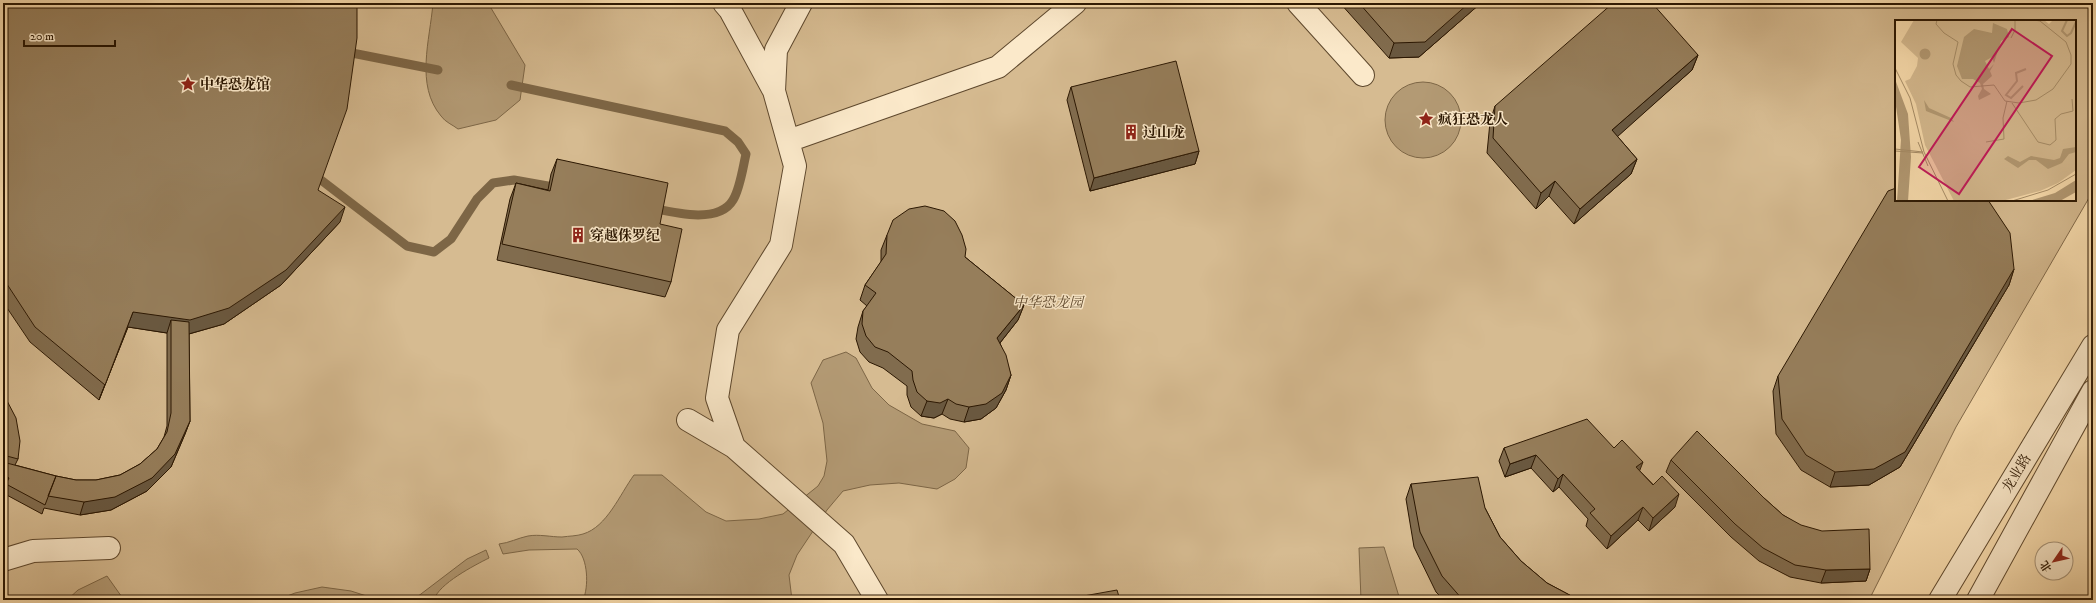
<svg xmlns="http://www.w3.org/2000/svg" width="2096" height="603" viewBox="0 0 2096 603" font-family="'IM FELL DW Pica','Noto Serif SC',serif">
	<style>
		.green { fill: #d6bb91; stroke: #80694a; fill-rule: evenodd }
		.water { fill: #b39a74; stroke: #7d6646 }
		.lines { fill: none; stroke-linecap: round; stroke-linejoin: round }
		.stream { stroke: #7d6646; stroke-width: 9 }
		.minor-casing { stroke: #5e482d; stroke-width: 24 }
		.minor { stroke: #fbe9ca; stroke-width: 22 }
		.wall { fill: #816c4e; stroke: #2b1702 }
		.shaded-wall { fill: #695840; stroke: #2b1702 }
		.building { fill: #967e5b; stroke: #2b1702 }
		.labels { text-anchor: middle; stroke-width: 3; stroke-linejoin: round; paint-order: stroke }
		.poi-label { font-size: 14px; font-weight: bold; fill: #2b1702; stroke: #fbe9ca; text-anchor: start }
		.park-label { font-size: 14px; font-style: italic; fill: #5e482d; stroke: #fbe9ca }
		.street-label { font-size: 14px; fill: #2b1702; stroke: #fbe9ca }
		.inset-river { fill: none; stroke: #b39a74; stroke-width: 2 }
		.inset-road { fill: none; stroke: #a78e69; stroke-width: 1 }
		.view { fill: #c2185b; fill-opacity: 0.15; stroke: #c2185b; stroke-width: 2 }
		.inset-edge { fill: none; stroke: #2b1702; stroke-width: 2 }
	</style>
	<rect width="100%" height="100%" fill="#f9ddae"/>
	<filter id="stains"><feTurbulence type="fractalNoise" baseFrequency=".005" numOctaves="4"/><feColorMatrix values="0 0 0 0 .2 0 0 0 0 .09 0 0 0 0 .02 0 0 0 .5 -.17"/></filter>
	<radialGradient id="worn" r=".72"><stop offset=".6" stop-color="#630" stop-opacity="0"/><stop offset="1" stop-color="#630" stop-opacity=".3"/></radialGradient>
	<path class="green" d="M3 3H2093V191L1956 427 1869 600H3ZM1896 21H2075V200H1896Z"/>
	<path class="water" d="M433 3H488L525 65 520 100 496 120 458 129C453 125 445 122 441 116 415 85 430 40 433 3Z
		M1385 120a38 38 0 1 1 76 0a38 38 0 1 1-76 0Z
		M846 352 856 358 872 388 889 405 922 424 955 431 969 448 966 468 955 479 937 489 899 483 870 485 843 491 827 510 797 555 789 575 792 600H583C589 587 588 558 577 549L529 550 503 554 499 544C509 543 518 538 528 536 539 534 551 537 562 537 569 536 577 536 583 534 607 527 620 494 634 475H662L706 512 726 521 759 519 783 514 818 486 824 476 827 461 823 423 811 383 823 360Z
		M1384 547 1400 600H1361L1359 548Z
		M486 550 489 558C475 565 438 584 434 600H407L417 597 467 559Z
		M107 576 124 600H67L78 590Z
		M322 587 351 591 379 600H277L295 593Z"/>
	<g class="lines">
		<path class="stream" d="M352 53 438 70
			M511 85 725 131 738 142 746 154C743 167 740 189 733 200 719 224 675 213 652 208
			M321 180 407 246 434 252 451 239 477 199 493 183 514 180 559 188"/>
		<g class="minor-casing">
			<path id="minor" d="M724 3 730 10 774 91 795 166 781 245 728 330 717 398 734 447 844 544 877 600
				M1298 3 1363 75
				M774 91 776 50 801 3
				M788 141 998 67 1075 3
				M688 420 734 447
				M3 560 33 551 109 548
				M1940 600 2093 346
				M1978 600 2093 391"/>
		</g>
		<use href="#minor" class="minor"/>
	</g>
	<path class="wall" d="M3 3 318 190 340 222 281 285 224 324 189 334 190 421 185 434 171 467 147 491 111 510 80 515 44 508 42 514 3 493V396L18 459 15 465 56 476 76 480H96L120 475 140 464 157 449 164 437 167 426V333L128 327 99 400 30 342 3 302Z
		M1340 3H1481L1419 57 1389 58Z
		M1698 55 1692 70 1617 136 1637 159 1631 174 1574 224 1549 196 1536 209 1487 153 1490 122 1495 106Z
		M1071 87 1199 151 1195 164 1090 191 1067 100Z
		M557 159 660 224 671 282 665 297 497 260 510 199 516 183 548 190 551 174Z
		M887 235 965 257 1024 305 1018 320 1000 343 1011 375 1006 390 996 408 981 419 964 422 950 419 942 414 934 418 921 416 911 407 907 395V386L883 368 869 362 860 352 856 339 858 327 863 311 867 306 860 300 865 285 881 262V250Z
		M2014 269 2009 285 1900 467 1869 485 1830 487 1801 470 1776 434 1773 391 1778 376Z
		M1504 448H1614L1640 471 1675 507 1649 531 1638 520 1607 549 1586 526 1588 519 1559 487 1553 492 1531 468 1505 477 1499 461Z
		M1671 460 1764 498 1783 515 1870 569 1866 581 1821 583 1790 577 1759 561 1731 537 1666 472Z
		M1411 484 1485 508 1500 537 1521 561 1547 583 1579 600H1444L1436 592 1414 547 1406 499Z"/>
	<path class="shaded-wall" d="M1469 3H1481L1419 57 1389 58 1394 43Z
		M1698 55 1692 70 1607 146 1612 130Z
		M1199 151 1195 164 1090 191 1094 178Z
		M1637 159 1631 174 1574 224 1580 209Z
		M1555 181 1549 196 1536 209 1541 193Z
		M345 207 340 222 281 285 224 324 185 335 171 320 167 333 128 327 99 400 133 312Z
		M2014 269 2009 285 1900 467 1869 485 1830 487 1835 472Z
		M1024 305 1018 320 992 353 997 338Z
		M1011 375 1006 390 996 408 981 419 964 422 969 407Z
		M948 399 942 414 934 418 921 416 927 401Z
		M190 421 185 434 171 467 147 491 111 510 80 515 84 502 152 478Z
		M1536 455 1531 468 1505 477 1510 464Z
		M1643 462 1638 475 1636 467Z
		M1563 474 1559 487 1553 492 1558 479Z
		M9 478 3 493V484Z
		M1679 494 1675 507 1649 531 1653 518Z
		M1643 507 1638 520 1607 549 1611 536Z
		M1870 569 1866 581 1821 583 1826 570Z"/>
	<path class="building" d="M3 3H357V38L347 109 318 190 345 207 286 270 229 308 190 320 133 312 105 385 35 327 3 278Z
		M1359 3H1469L1425 42 1394 43Z
		M1613 3H1652L1698 55 1612 130 1637 159 1580 209 1555 181 1541 193 1493 138 1495 106Z
		M1176 61 1199 151 1094 178 1071 87Z
		M557 159 668 183 660 224 682 229 671 282 502 244 516 183 550 191Z
		M1896 188V200H1988L2010 233 2014 269 1905 452 1874 469 1835 472 1806 455 1782 419 1778 376 1888 191Z
		M925 206 944 211 955 221 962 235 966 249 965 257 1024 305 997 338 1006 355 1011 375 1002 393 986 404 969 407 956 404 948 399 940 403 927 401 917 392 913 380 912 371 888 352 875 347 866 336 862 324 863 311 876 293 865 285 886 254 887 235 893 220 909 209Z
		M171 320 189 322 190 421 175 454 152 478 115 497 84 502 48 496 56 476 76 480H96L120 475 140 464 157 449 167 432 171 413Z
		M3 396 5 397 16 418 20 441 18 459 3 455Z
		M1587 419 1614 448 1622 440 1643 462 1636 467 1653 485 1662 476 1679 494 1653 518 1643 507 1611 536 1590 513 1595 509 1563 474 1558 479 1536 455 1510 464 1504 448Z
		M1697 431 1764 498 1783 515 1801 525 1822 531 1869 529 1870 569 1826 570 1795 565 1763 548 1735 524 1671 460Z
		M3 462 56 476 45 505 6 484 9 478 3 475Z
		M3 475 9 478 3 484Z
		M1478 477 1485 508 1500 537 1521 561 1547 583 1579 600H1463L1442 576 1420 532 1411 484Z
		M1117 590 1120 600H1078V597Z"/>
	<defs>
		<g id="sight-bare" transform="scale(1.2)"><path d="M0-6L1.8-2.2L6-1.7L2.9 1.2L3.7 5.4L0 3.3L-3.7 5.4L-2.9 1.2L-6-1.7L-1.8-2.2Z" fill="#8f2418" stroke="#fbe9ca" stroke-width="2.5" paint-order="stroke"/></g>
		<g id="building-bare" transform="scale(1.2)"><path d="M-4-6H4V6H1V3H-1V6H-4ZM-2.5-4.3h1.7v1.8h-1.7ZM.8-4.3h1.7v1.8H.8ZM-2.5-1h1.7V.8h-1.7ZM.8-1h1.7V.8H.8Z" fill="#8f2418" stroke="#fbe9ca" stroke-width="2.5" paint-order="stroke"/></g>
	</defs>
	<g fill-rule="evenodd">
		<use href="#sight-bare" x="188" y="84"/>
		<use href="#sight-bare" x="1426" y="119"/>
		<use href="#building-bare" x="1131" y="132"/>
		<use href="#building-bare" x="578" y="235"/>
	</g>
	<g class="labels">
		<g class="poi-label">
			<text x="200" y="89">中华恐龙馆</text>
			<text x="1438" y="124">疯狂恐龙人</text>
			<text x="1143" y="137">过山龙</text>
			<text x="590" y="240">穿越侏罗纪</text>
		</g>
		<g class="park-label">
			<text x="1048" y="307">中华恐龙园</text>
		</g>
		<g class="street-label">
			<text transform="translate(2016 473) rotate(-59)" y="5">龙业路</text>
		</g>
	</g>
	<g transform="translate(1895 20)">
		<rect width="181" height="181" fill="#f9ddae"/>
		<path d="M19 0H149L154 4 158 0H181V150L163 163 145 171 107 181H59L30 125 21 84 10 61 15 59 22 46 23 38 6 22Z" fill="#d6bb91"/>
		<path d="M98 3 112 9 114 17 106 21 99 43 97 37 90 41 94 49 99 44 95 51 97 56 88 64 89 69 96 74 84 80 83 76 87 69 85 63 78 59H67L62 46 69 17 79 9 97 13ZM24.5 34a5.5 5.5 0 1 1 11 0a5.5 5.5 0 1 1-11 0ZM0 59 13 94 16 137 13 181H2L6 120 0 80ZM29 80 34 88 56 98 59 102 31 91ZM181 127V132L174 134 167 143 153 149 141 140H134L123 148 109 139 113 136 125 142 136 136 159 140 165 138 168 129ZM181 160V172L165 181H134L160 173Z" fill="#b39a74"/>
		<path class="inset-river" d="M172 0 167 11 172 16 176 13 181 2M128 66 116 78 111 75 122 61 121 53 131 49"/>
		<path class="inset-road" d="M42 0 41 4 49 13 63 22 58 44 61 55 66 61 75 67 99 65 110 81 124 83 141 80 158 69 176 44V35L171 22 145 1 139 0M116 18 120 10V0M0 48 15 78 29 132 53 181M117 83 143 122 155 125 161 120 160 99 166 94 178 91 177 79M23 122 33 146M91 122 109 119 108 98 112 81M0 129 28 132M0 131 28 133M117 181 153 170 181 154"/>
		<path class="view" d="M117 9 157 36 64 174 24 147Z"/>
		<rect width="181" height="181" class="inset-edge"/>
	</g>
	<rect width="2096" height="603" fill="none" stroke="#f9ddae" stroke-width="16"/>
	<rect x="4" y="4" width="2088" height="595" fill="none" stroke="#2b1702" stroke-width="2"/>
	<rect x="8" y="8" width="2080" height="587" fill="none" stroke="#2b1702"/>
	<g transform="translate(2054 561) rotate(236)"><circle r="19" fill="#fbe9ca" stroke="#a8957a"/>
	<path d="M0-3L7 15L0 10L-7 15Z" fill="#8f2418"/>
	<text y="-6" font-size="11" font-weight="bold" text-anchor="middle" fill="#2b1702">北</text>
	</g>
	<path d="M24 40v6h91v-6" fill="none" stroke="#2b1702" stroke-width="2"/>
	<text x="30" y="40" font-size="12" fill="#2b1702" stroke="#fbe9ca" stroke-width="3" paint-order="stroke">20 m</text>
	<rect width="100%" height="100%" filter="url(#stains)"/>
	<rect width="100%" height="100%" fill="url(#worn)"/>
</svg>
